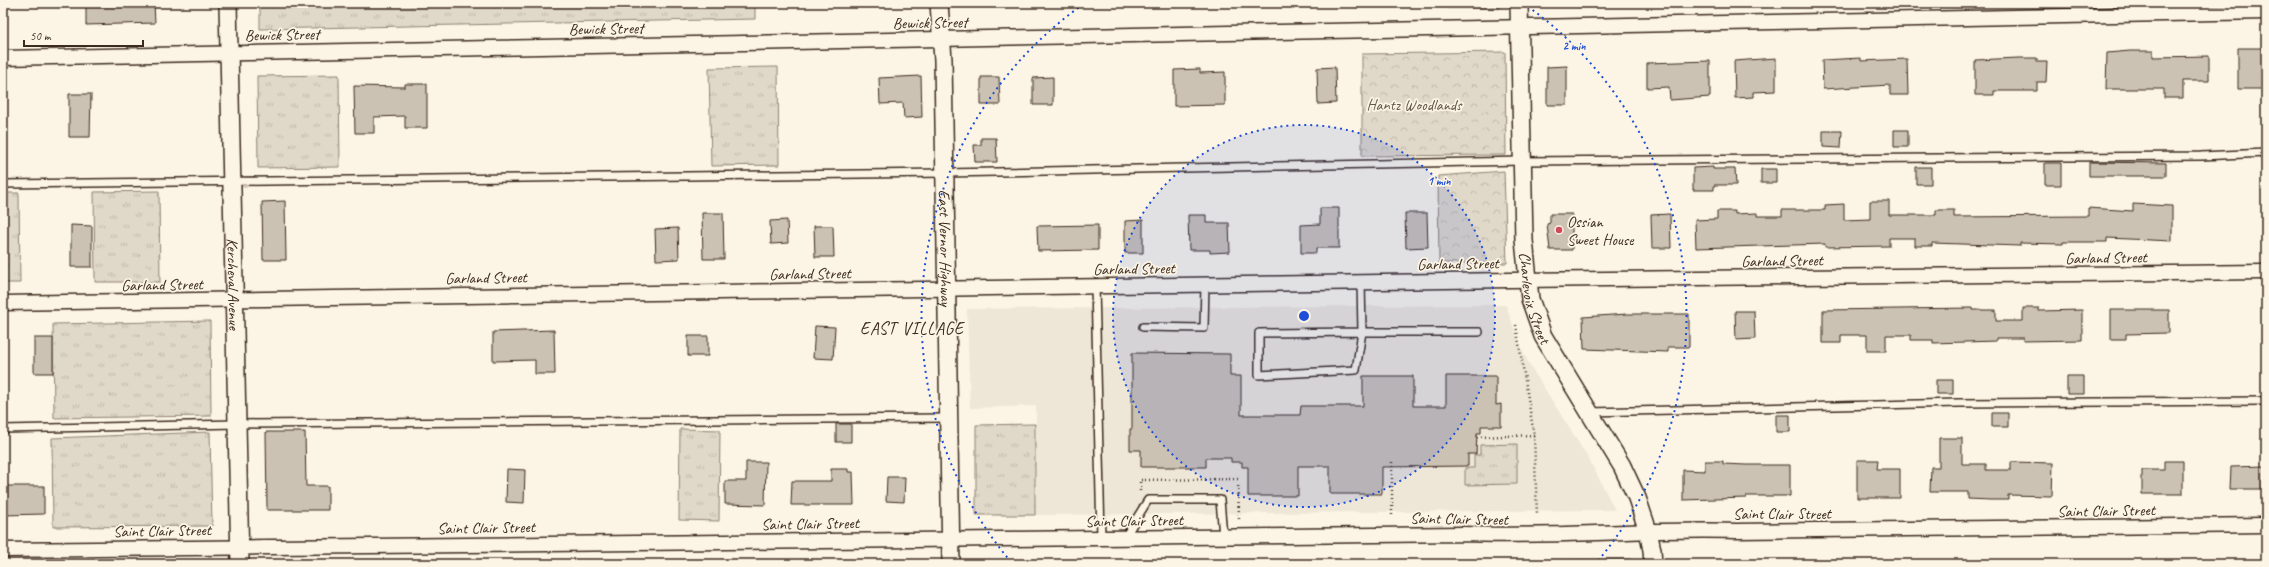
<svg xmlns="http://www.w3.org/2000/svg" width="2269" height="567" viewBox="0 0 2269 567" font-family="Caveat,sans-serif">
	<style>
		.built { fill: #eee6d6 }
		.grass { fill: url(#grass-tufts); stroke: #8e8173 }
		.forest { fill: url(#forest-crowns); stroke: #8e8173 }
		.building { fill: #ccc2b3; stroke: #3b2a1e }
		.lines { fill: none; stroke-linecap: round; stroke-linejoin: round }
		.service-casing { stroke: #3b2a1e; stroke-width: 10 }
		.minor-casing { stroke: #3b2a1e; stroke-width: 17 }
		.tertiary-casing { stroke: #3b2a1e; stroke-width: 20 }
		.path { stroke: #3b2a1e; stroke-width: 2.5; stroke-dasharray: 1 3; stroke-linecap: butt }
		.service { stroke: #fcf5e5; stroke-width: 7 }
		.minor { stroke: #fcf5e5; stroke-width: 14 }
		.tertiary { stroke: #fcf5e5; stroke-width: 17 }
		.ring { fill: none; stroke: #1d4ed8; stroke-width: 2; stroke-dasharray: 2 4 }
		.poi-dot { fill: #d1495b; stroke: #fcf5e5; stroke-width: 1.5 }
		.labels { text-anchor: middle; stroke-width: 3.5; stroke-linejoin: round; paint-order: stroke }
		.street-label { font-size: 16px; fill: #3b2a1e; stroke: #fcf5e5 }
		.park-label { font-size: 16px; fill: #645648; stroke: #fcf5e5 }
		.poi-label { font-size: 16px; fill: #3b2a1e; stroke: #fcf5e5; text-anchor: start }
		.neighbourhood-label { font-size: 17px; letter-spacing: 1px; fill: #3b2a1e; stroke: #fcf5e5 }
		.centre { fill: #1d4ed8; stroke: #fcf5e5; stroke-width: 2 }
		.ring-label { font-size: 12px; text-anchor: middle; font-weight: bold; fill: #1d4ed8; stroke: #fcf5e5; stroke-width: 3.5; stroke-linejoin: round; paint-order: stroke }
	</style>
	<defs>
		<pattern id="grass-tufts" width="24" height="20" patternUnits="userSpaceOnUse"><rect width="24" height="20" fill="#e0d8c8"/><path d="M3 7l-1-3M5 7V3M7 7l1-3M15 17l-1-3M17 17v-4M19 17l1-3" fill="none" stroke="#c1baab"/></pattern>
		<pattern id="forest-crowns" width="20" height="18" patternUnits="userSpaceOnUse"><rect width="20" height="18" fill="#e0d8c8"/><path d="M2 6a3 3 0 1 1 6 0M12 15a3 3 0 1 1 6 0" fill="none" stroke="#c1baab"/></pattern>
	</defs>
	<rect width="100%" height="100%" fill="#fcf5e5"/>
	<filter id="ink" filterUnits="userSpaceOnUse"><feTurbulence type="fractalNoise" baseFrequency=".025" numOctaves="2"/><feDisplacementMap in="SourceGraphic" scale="8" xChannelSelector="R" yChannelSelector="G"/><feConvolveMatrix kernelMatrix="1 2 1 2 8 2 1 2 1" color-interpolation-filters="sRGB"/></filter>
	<g filter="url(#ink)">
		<path class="built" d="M1506 305 1518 340 1529 364 1590 461 1615 510 1035 515 1036 406 970 408 967 309Z"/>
		<path class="grass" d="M260 3H755V19L260 29Z
			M1447 3H1500V8H1447Z
			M778 67 779 165 711 166 709 68Z
			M339 75 340 167 258 168 257 76Z
			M159 191 160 282H95L94 192Z
			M3 193H19L20 283H3Z
			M210 321 211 416 54 418 53 324Z
			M1035 424V515H976V425Z
			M680 429 720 430 719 521 679 520Z
			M210 432 212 526 53 527 52 438Z
			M1517 444V484L1465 485V468H1474V455H1480V445Z
			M1630 559V564H1543V560Z"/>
		<path class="forest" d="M1505 52 1506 155 1362 156V54Z
			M1504 171 1507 263H1439L1438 176Z"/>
		<path class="building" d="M86 3H154L155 23 86 25Z
			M2238 48H2266V89H2238Z
			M2130 51H2153V57L2209 56V81H2183V98H2164V89H2106L2107 53Z
			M1776 58V91L1753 92V97L1735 98 1734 61Z
			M1861 58V61L1907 59 1908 95H1890V85L1823 89 1822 60Z
			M2018 58H2037V62H2047L2046 82H2037V91H1994V95H1975V60Z
			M1710 61V97L1670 100 1669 87 1647 88V63Z
			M1567 66V105H1547V67Z
			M1335 67 1336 103 1318 104 1317 68Z
			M1200 69V73L1225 72V105L1174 106V70Z
			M921 76 922 117 904 118 903 103 880 104 879 78Z
			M981 77H999L1000 105H981Z
			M1053 77V105H1033V78Z
			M405 84H427V128H405V116L374 117V133H355L354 86 405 87Z
			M69 94H91L90 137H69Z
			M1894 130H1908V147H1894Z
			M1823 131H1842L1841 148 1823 147Z
			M981 138H996L997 162H975L974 145H981Z
			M2089 162 2166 163V176H2089Z
			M2045 163H2061V185H2045Z
			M1713 167V169H1735L1736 185H1714V190H1693V168Z
			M1916 167H1931V184H1916Z
			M1761 169H1776V183H1761Z
			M285 201 286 260H263L262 202Z
			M1870 201H1889V215H1936V210H1954V217L2088 216V208L2133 211V204L2172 206V241L2107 238V242H2063V244L2020 243V246L1932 243V246H1915V238H1889V246L1825 247V244L1696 248 1695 220 1717 219V211H1735V214L1757 213V216H1782V210H1825V205L1844 204V220L1870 219Z
			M1320 208H1339V248H1316V253H1301V225L1320 224Z
			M702 213H723L724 259H703Z
			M1405 213H1427L1428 247 1406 248Z
			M1550 214H1572V250H1550L1547 224 1550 223Z
			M1670 214 1671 248H1652L1651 215Z
			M1188 215H1206V223H1229L1230 252 1210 253V250H1189Z
			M787 220 788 243 771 244 770 221Z
			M1143 220V253H1125V221Z
			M71 225 92 226V267H71Z
			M1098 225V250L1038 251 1037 226Z
			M814 226H833L834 257H815Z
			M678 228 679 259 656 260 655 229Z
			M1973 308V310H1996V321H2023V308H2039V311L2082 310V340L2023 341V338H1996V341L1933 343V340H1911V335H1886V351H1867V335H1841V343H1823V310Z
			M2111 310H2169V333L2126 334V339H2111Z
			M1735 311H1754L1755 339 1736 340Z
			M1627 314H1689V347H1668V352L1584 349 1583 317Z
			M815 326 835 327 833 359 813 358Z
			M554 330 555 374H535V360L493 361V332Z
			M688 336H708V356H688Z
			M34 338H53V373H34Z
			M1132 353 1230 354V376H1241V415H1300L1301 406H1363V376H1413V406H1446V376H1496V405L1501 404V426H1481V433H1477L1476 454H1468V466L1382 467V494H1330V466H1298V496H1248V467H1242V462H1231V458H1206V467H1141V450H1130V429H1132Z
			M2067 376H2084V394H2067Z
			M1936 380H1953V394H1936Z
			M1992 413H2008V427H1992Z
			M1776 415H1790V432H1776Z
			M836 424H851V442H836Z
			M266 432H305L306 486H328V510H267Z
			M1939 438H1962V464H1986V470H2011V462L2053 463 2052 496 2008 495V500H1991L1968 499V492H1930L1931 467H1939Z
			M1857 460H1878L1877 469H1900V498H1857Z
			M1705 461H1723V464L1746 465H1790V496H1746V498L1683 500V470L1705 471Z
			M2164 461H2183V494H2142V470H2164Z
			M746 462H766L765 505 725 504V481H746Z
			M2266 466V489H2230L2231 467Z
			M507 469 525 470 524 503 506 502Z
			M831 469H848V472H853L854 505H791L792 481H831Z
			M887 477H905L904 502 886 501Z
			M3 486H44V514L3 515Z"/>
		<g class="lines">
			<g class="service-casing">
				<path id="service" d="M3 184 945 173 1522 161 2201 156 2266 153
					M1361 282 1362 332 1259 333V375L1356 370 1362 332H1479
					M1095 286 1101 537
					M1143 327 1204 328 1205 284
					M1590 412 1959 403 2266 401
					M3 429 237 424 949 418
					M1125 537 1148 500H1220L1223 536"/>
			</g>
			<g class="minor-casing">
				<path id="minor" d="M3 58 2266 12
					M3 303 1510 280 2266 272
					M3 550 1463 534C1554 538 1644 528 1735 531L2266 525"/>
			</g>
			<g class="tertiary-casing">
				<g id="tertiary">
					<path id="s1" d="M228 3 240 564"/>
					<path id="s2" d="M939 3 943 60 951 564"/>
					<path id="s3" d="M1519 3 1524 240 1530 299 1543 336 1622 466 1637 498 1648 531 1652 550 1653 564"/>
				</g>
			</g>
			<path class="path" d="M1516 325 1534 435 1537 515
				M1477 437 1534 435
				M1392 462V517
				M1140 491V480L1238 479 1239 519"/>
			<use href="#service" class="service"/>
			<use href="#minor" class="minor"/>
			<use href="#tertiary" class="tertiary"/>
		</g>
	</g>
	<circle cx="1304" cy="316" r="191" fill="#1d4ed8" fill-opacity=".12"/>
	<g class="ring">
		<circle cx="1304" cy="316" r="191"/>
		<path d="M1011 562A382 382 0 0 1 1085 3M1523 3A382 382 0 0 1 1597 562"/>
	</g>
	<circle class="poi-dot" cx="1559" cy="230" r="4"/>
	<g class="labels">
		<g class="street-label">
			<text transform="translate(930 22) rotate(-1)" y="6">Bewick Street</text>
			<text transform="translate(606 28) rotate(-1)" y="6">Bewick Street</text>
			<text transform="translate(282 34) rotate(-1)" y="6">Bewick Street</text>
			<text dy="6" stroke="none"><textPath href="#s2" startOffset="245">East Vernor Highway</textPath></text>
			<text transform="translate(2106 257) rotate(-1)" y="6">Garland Street</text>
			<text transform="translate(1782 260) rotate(-1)" y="6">Garland Street</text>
			<text transform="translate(1458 263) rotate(-1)" y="6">Garland Street</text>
			<text transform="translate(1134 268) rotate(-1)" y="6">Garland Street</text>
			<text transform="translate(810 273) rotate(-1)" y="6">Garland Street</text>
			<text transform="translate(486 277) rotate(-1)" y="6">Garland Street</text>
			<text dy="6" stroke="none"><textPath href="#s1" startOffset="281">Kercheval Avenue</textPath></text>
			<text transform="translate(162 284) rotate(-1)" y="6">Garland Street</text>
			<text dy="6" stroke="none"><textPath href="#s3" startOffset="296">Charlevoix Street</textPath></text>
			<text transform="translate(2106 510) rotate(-1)" y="6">Saint Clair Street</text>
			<text x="1782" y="519">Saint Clair Street</text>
			<text transform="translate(1459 518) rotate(1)" y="6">Saint Clair Street</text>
			<text transform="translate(1134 520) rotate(-1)" y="6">Saint Clair Street</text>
			<text transform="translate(810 523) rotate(-1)" y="6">Saint Clair Street</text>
			<text transform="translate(486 527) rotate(-1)" y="6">Saint Clair Street</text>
			<text transform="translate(162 530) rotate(-1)" y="6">Saint Clair Street</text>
		</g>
		<g class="park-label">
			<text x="1414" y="110">Hantz Woodlands</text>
		</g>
		<g class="poi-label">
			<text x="1567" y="227">Ossian<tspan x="1567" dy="18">Sweet House</tspan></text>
		</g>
		<g class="neighbourhood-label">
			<text x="912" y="334">EAST VILLAGE</text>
		</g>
	</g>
	<circle cx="1304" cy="316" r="6" class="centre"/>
	<g class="ring-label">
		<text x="1574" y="50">2 min</text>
		<text x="1439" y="185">1 min</text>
	</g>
	<rect width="2269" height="567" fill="none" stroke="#fcf5e5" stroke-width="16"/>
	<rect x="8" y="8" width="2253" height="551" fill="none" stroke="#3b2a1e" stroke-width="1.5" filter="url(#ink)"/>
	<path d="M24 40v6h119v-6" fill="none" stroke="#3b2a1e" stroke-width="2"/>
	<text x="30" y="40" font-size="12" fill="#3b2a1e" stroke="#fcf5e5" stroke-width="3" paint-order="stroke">50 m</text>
</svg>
